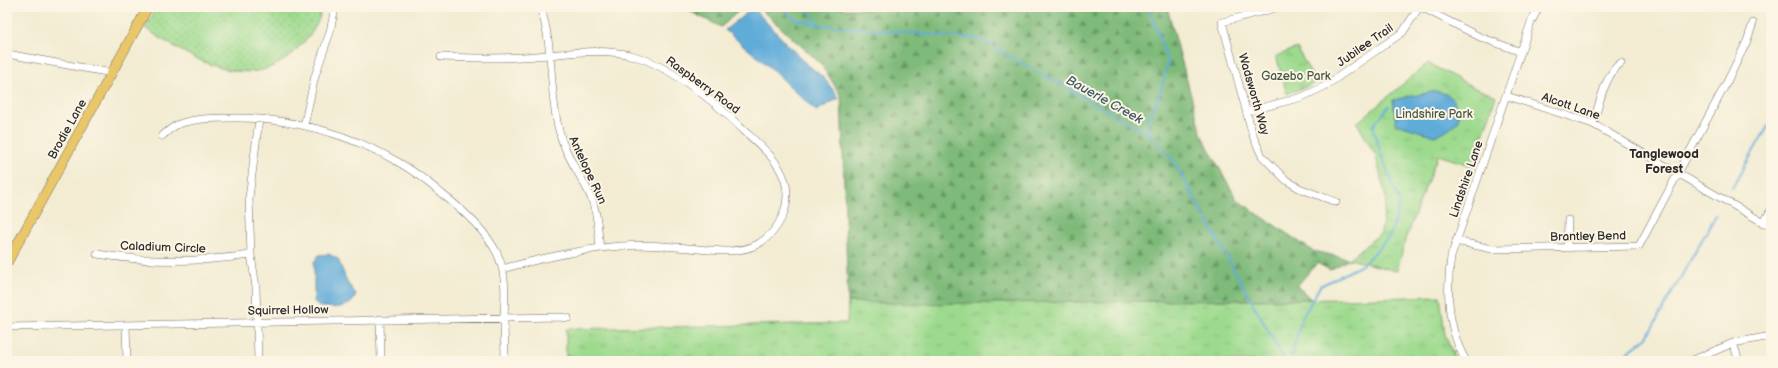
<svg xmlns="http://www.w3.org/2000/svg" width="1778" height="368" viewBox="0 0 1778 368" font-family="'Balsamiq Sans',sans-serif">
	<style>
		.grass { fill: url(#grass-dots); stroke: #64825c }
		.forest { fill: url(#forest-firs); stroke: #547252 }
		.park { fill: url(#park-tufts); stroke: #64825c }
		.water { fill: #61acd9; stroke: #466c82 }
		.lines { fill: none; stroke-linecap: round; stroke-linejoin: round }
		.stream { stroke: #61acd9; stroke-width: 2 }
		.minor-casing { stroke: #716f66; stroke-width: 8 }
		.major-casing { stroke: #716f66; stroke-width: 10 }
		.minor { stroke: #fff; stroke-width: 7 }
		.major { stroke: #e9c769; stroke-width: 9 }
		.labels { text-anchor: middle; stroke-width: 4; stroke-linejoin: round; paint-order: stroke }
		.street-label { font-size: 12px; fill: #2b2b2b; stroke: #fcf5e5 }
		.park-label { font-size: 12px; fill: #485744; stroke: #fcf5e5 }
		.water-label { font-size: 13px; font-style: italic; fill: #3e5868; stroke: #fcf5e5 }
		.neighbourhood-label { font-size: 13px; font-weight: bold; fill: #2b2b2b; stroke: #fcf5e5 }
	</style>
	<defs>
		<pattern id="grass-dots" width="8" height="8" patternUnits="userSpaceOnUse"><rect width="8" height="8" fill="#9dda8e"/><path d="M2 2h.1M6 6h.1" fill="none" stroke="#87bb7b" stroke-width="1.8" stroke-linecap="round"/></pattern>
		<pattern id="forest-firs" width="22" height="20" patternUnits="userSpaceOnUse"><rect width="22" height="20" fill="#7eba79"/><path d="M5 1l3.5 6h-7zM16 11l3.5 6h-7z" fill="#679763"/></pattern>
		<pattern id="park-tufts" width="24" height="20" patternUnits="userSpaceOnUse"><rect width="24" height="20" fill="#9dda8e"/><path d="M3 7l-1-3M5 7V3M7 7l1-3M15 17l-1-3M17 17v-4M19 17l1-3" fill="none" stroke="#87bb7b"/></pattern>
	</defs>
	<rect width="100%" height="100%" fill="#fcf5e5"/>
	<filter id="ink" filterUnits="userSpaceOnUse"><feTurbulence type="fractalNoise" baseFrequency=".025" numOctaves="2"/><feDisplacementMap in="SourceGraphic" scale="8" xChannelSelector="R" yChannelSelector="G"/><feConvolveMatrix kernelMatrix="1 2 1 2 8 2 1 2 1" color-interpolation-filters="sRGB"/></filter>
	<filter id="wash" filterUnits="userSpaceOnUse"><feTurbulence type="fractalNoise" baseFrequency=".012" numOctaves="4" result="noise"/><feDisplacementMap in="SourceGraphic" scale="16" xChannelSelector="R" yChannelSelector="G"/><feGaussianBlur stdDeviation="0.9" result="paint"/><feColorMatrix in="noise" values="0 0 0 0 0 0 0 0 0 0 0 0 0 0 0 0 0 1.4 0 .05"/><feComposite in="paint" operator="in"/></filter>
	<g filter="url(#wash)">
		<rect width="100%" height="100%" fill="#f3ecd3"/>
		<path class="grass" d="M157 7H321C320 25 310 36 298 48 252 98 190 58 145 28Z"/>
		<path class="forest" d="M681 7H743L721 27Z
			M758 7H842V9L972 7H1167L1202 136 1237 200 1313 251 1349 259 1330 270 1317 263 1297 286 1311 299 918 304 848 302 841 96 821 64Z"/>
		<path class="park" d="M1297 48 1316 83 1287 94 1276 56Z
			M1428 63 1475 88 1496 96 1473 166 1438 155 1406 237 1397 271 1349 259 1381 233 1386 199 1376 156 1357 123Z
			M1440 296 1445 335 1456 361H566V329L847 323 848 302 918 304 1345 299Z"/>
		<path class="water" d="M753 8 803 61 824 78 839 98 816 111 772 69 725 30Z
			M1436 91C1455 95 1456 103 1459 121L1445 131 1435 136 1396 124 1393 100Z
			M329 254 338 259 348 284 356 294C353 309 335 308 323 307H319L314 301V262L319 255Z"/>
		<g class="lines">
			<path class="stream" d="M782 7 795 19 819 25
				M806 7 820 25 979 39 1150 135 1173 160 1285 361
				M1149 7 1168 63 1159 96 1148 118 1147 127 1150 135
				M1732 188 1771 121
				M1290 361 1302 318 1320 286 1362 265 1390 236 1400 203 1381 155 1373 126 1389 106
				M1617 361 1647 337 1716 215"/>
		</g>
	</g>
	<g filter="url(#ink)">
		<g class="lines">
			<g class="minor-casing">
				<path id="minor" d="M540 7C555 47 548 93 560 134 566 158 583 177 592 200 598 215 598 232 600 248
					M1279 7 1222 22 1253 136 1262 156 1286 180 1299 188 1336 202
					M1421 7 1480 37 1521 52
					M7 54 112 73
					M441 57C468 58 494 59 521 57 559 56 596 46 634 56 667 65 715 101 739 126 756 142 778 158 785 181 792 205 779 232 758 244 734 257 701 248 675 247 657 245 639 245 621 246 580 249 542 258 502 269
					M1507 96 1593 124 1771 227
					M1246 112 1302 97 1325 86 1403 32 1419 7
					M1593 124C1599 106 1605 73 1621 63
					M304 126 315 76 330 32 335 7
					M162 136C167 132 173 126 179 124 196 118 216 118 233 118 289 117 350 134 398 162 414 171 428 182 442 194 463 210 485 230 497 253 507 274 505 297 504 319 504 333 505 347 505 361
					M1763 224 1771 210
					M1456 241 1492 249 1639 246 1727 82 1747 41 1753 23
					M1567 247 1568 220
					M97 254C152 263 197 262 251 255
					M380 319 381 361
					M126 325 127 361
					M7 327 559 317 568 318
					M1733 343 1739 361
					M258 361 256 287 251 255 249 198 259 119
					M1466 361C1448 330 1446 292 1451 257L1531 22 1539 7
					M1691 361 1733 343 1771 336"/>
			</g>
			<g class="major-casing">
				<path id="major" d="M7 263 148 7"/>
			</g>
			<use href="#minor" class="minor"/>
			<use href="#major" class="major"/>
		</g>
	</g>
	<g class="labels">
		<g class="street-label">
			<text transform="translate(1365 45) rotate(-35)" y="4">Jubilee Trail</text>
			<text transform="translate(703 85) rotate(36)" y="4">Raspberry Road</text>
			<text transform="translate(1254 94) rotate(74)" y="4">Wadsworth Way</text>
			<text transform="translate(1571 106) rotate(19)" y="4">Alcott Lane</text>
			<text transform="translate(67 129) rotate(-61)" y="4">Brodie Lane</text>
			<text transform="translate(588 170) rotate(65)" y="4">Antelope Run</text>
			<text transform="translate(1466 179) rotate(-71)" y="4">Lindshire Lane</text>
			<text transform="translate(1588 236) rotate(-1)" y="4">Brantley Bend</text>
			<text transform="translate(163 247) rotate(2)" y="4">Caladium Circle</text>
			<text transform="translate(288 310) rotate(-1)" y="4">Squirrel Hollow</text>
		</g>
		<g class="park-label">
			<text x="1296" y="80">Gazebo Park</text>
			<text x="1434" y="118">Lindshire Park</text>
		</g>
		<g class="water-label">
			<text transform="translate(1105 99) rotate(29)" y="5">Bauerle Creek</text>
		</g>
		<g class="neighbourhood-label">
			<text x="1664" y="158">Tanglewood<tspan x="1664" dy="15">Forest</tspan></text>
		</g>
	</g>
	<rect width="1778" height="368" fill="none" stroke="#fcf5e5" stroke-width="24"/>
</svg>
